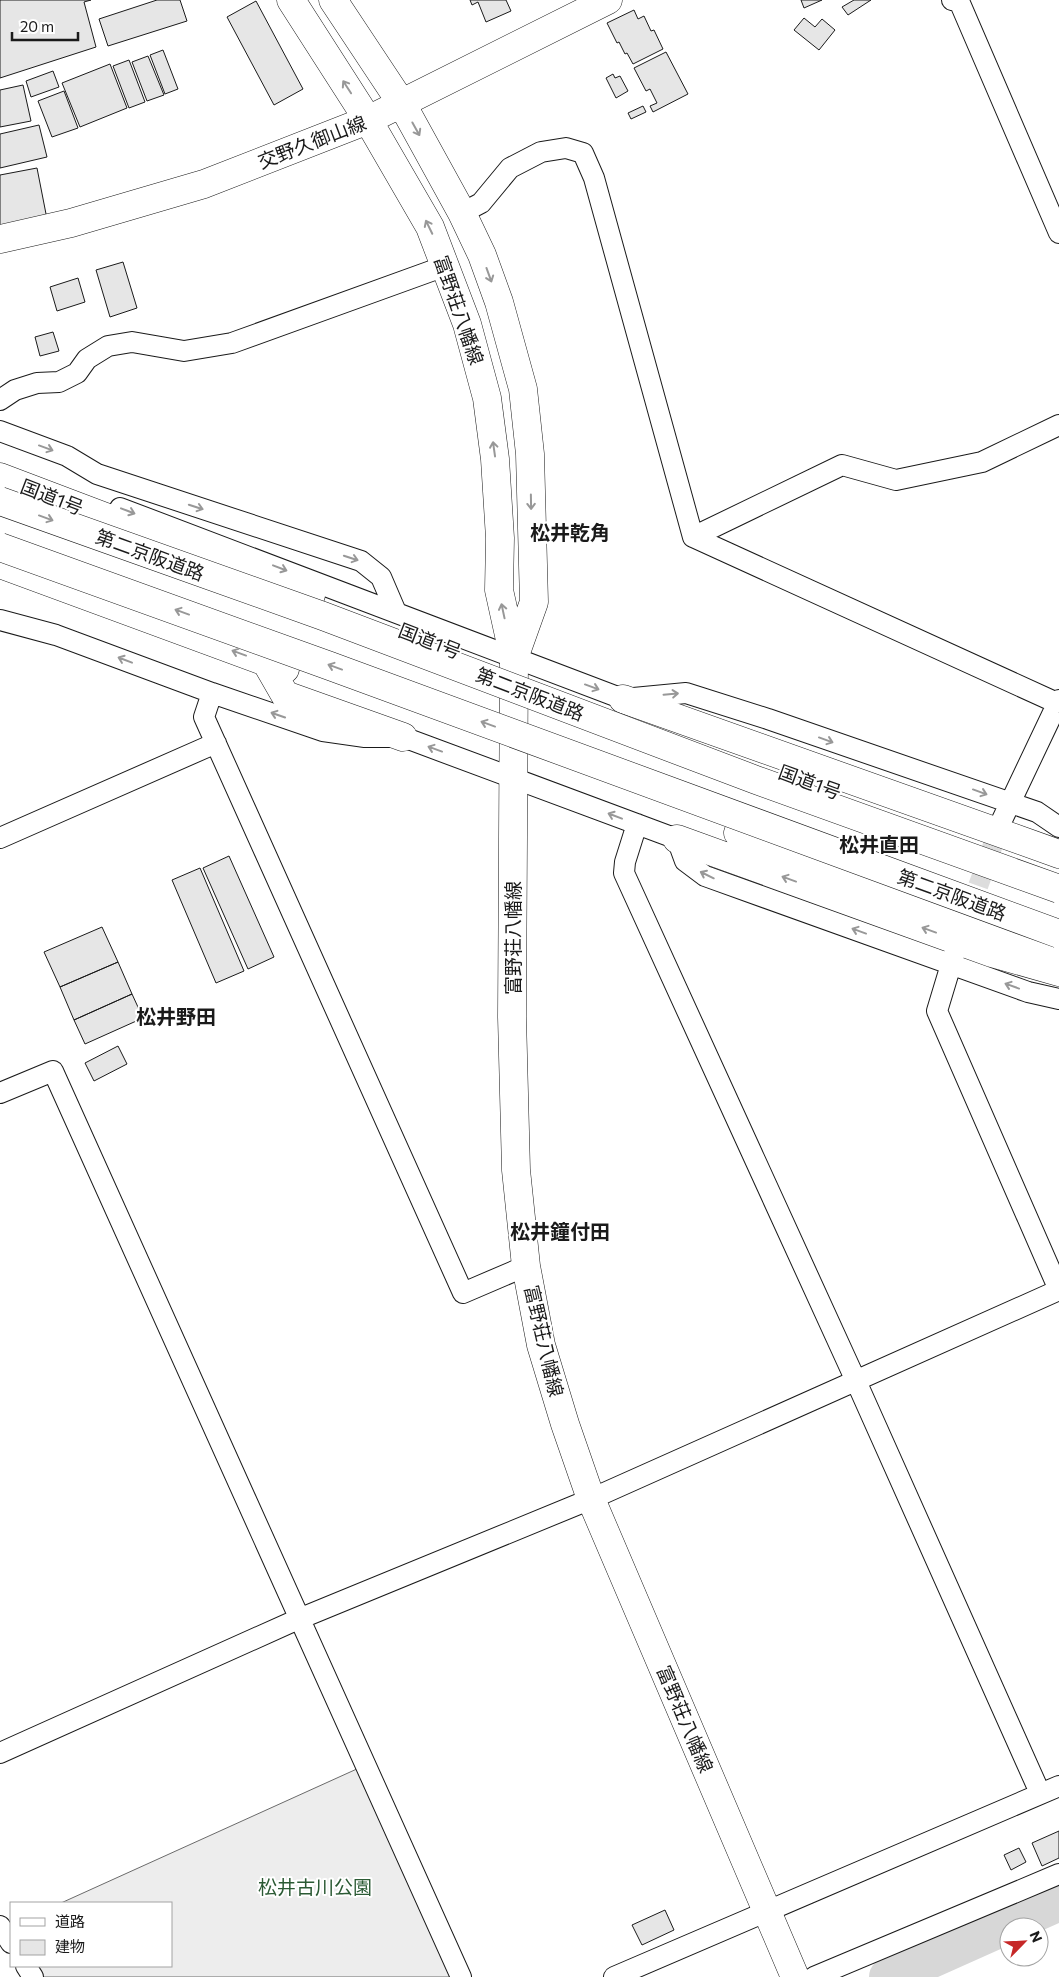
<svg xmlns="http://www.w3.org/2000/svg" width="1059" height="1977" viewBox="0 0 1059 1977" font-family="Commissioner,'Noto Sans JP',sans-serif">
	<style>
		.built { fill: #ededed; stroke: #6a6a6a }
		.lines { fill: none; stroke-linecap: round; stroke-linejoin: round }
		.river { stroke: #d7d7d7; stroke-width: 40 }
		.building { fill: #e6e6e6; stroke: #1a1a1a }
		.street-tunnel { stroke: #ddd; stroke-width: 20; stroke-dasharray: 20 10; stroke-linecap: butt }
		.street-casing { stroke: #1a1a1a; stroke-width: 22 }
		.secondary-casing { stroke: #1a1a1a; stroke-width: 29 }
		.highway-casing { stroke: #1a1a1a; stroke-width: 29 }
		.street { stroke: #fff; stroke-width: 20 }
		.secondary { stroke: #fff; stroke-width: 28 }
		.highway { stroke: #fff; stroke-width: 28 }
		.highway-bridge-casing { stroke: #1a1a1a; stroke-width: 29; stroke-linecap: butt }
		.highway-bridge { stroke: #fff; stroke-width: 28 }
		.oneway { stroke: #989898 }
		.labels { text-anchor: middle; stroke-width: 4; stroke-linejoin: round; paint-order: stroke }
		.street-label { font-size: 19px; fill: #1a1a1a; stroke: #fff }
		.park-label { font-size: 19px; fill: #2b5a34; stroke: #fff }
		.neighbourhood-label { font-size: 20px; font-weight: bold; fill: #1a1a1a; stroke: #fff }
	</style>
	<rect width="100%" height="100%" fill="#fff"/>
	<path class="built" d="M359 1768 452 1977H35L28 1966H171V1903H61Z"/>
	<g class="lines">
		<path class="river" d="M889 1977 1059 1901"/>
	</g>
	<path class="building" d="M0 0H91L84 2 96 47 0 78Z
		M157 0H180L187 21 108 46 99 19Z
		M470 0H506L511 11 486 22 478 2 472 5Z
		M801 0H822L804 8Z
		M854 0H871L848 15 842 7Z
		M256 1 303 89 274 105 227 17Z
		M634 10 638 19 644 16 651 31 654 30 663 49 633 64 627 53 625 54 619 42 617 43 607 23Z
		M804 18 815 27 822 19 835 30 819 50 794 30Z
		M163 50 178 89 165 94 150 55Z
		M666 52 688 94 653 112 650 106 657 103 650 89 646 91 634 68Z
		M148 56 164 95 147 101 132 62Z
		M129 60 145 102 129 108 113 66Z
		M110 64 127 108 80 127 62 83Z
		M53 71 59 87 31 97 26 81Z
		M613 74 615 78 620 76 628 91 616 98 606 78Z
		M23 85 31 121 0 127V90Z
		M64 91 78 128 52 137 38 101Z
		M643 106 646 112 631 119 628 113Z
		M39 125 47 157 0 168V134Z
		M37 168 47 219 0 228V175Z
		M123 262 137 308 110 317 96 270Z
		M78 278 85 302 57 311 50 287Z
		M53 332 59 351 40 356 35 337Z
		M229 856 274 957 248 969 203 868Z
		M200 868 244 971 216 983 172 880Z
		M102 927 118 962 60 987 44 952Z
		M118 962 132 994 74 1020 60 987Z
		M132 994 143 1018 85 1044 74 1020Z
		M118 1046 127 1064 94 1081 85 1063Z
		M1059 1831V1858L1042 1866 1032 1843Z
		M1019 1848 1026 1862 1011 1870 1004 1855Z
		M665 1910 674 1930 642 1945 632 1925Z"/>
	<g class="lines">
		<path class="street-tunnel" d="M968 914 1002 820"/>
		<g class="street-casing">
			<path id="street" d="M952 0 959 1 1059 233
				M462 213 481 203 510 168 541 152 566 148 583 153 594 178 693 537 1057 703
				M0 400 15 390 37 383 59 382 77 373 87 359 108 346 132 342 184 351 232 343 445 266
				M0 431 67 456 97 474 361 561 381 577 396 612
				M120 508 623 699 686 693 768 719 1037 812 1059 827
				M693 537 842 465 896 480 982 462 1059 425
				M0 620 56 635 212 693 323 731 365 737H403L677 839 685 861 705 876 1028 992 1059 999
				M212 693 204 717 463 1293 526 1266
				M1002 820 1059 700
				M637 824 625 862 624 873 856 1381 1040 1793
				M0 838 216 743
				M0 1093 53 1071 461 1977
				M0 1753 294 1621 591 1499 1059 1290 937 1011 956 948
				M0 1926 11 1943
				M26 1966 33 1977
				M614 1977 1059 1786
				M814 1977 1059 1874"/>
		</g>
		<g class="secondary-casing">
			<path id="secondary" d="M291 0 368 120 430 227 467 324 487 398 495 459 500 538 499 590 514 658 512 1017 516 1170 526 1266 541 1345 565 1424 591 1499 795 1977
				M333 0 402 104 462 213 482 255 499 302 523 389 530 454 534 602 514 658
				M0 239 71 223 204 184 368 120 608 0"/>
		</g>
		<g class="highway-casing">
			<path id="highway" d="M0 477 311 595
				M0 564 285 669
				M266 662 285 695 403 737
				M623 699 1059 854
				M738 833 1059 950
				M677 839 992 953 1059 972"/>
		</g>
		<use href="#street" class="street"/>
		<use href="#secondary" class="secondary"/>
		<use href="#highway" class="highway"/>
		<g class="highway-bridge-casing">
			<path id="highway-bridge" d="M0 501 323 616 756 780 1059 889
				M0 547 330 666 1059 934"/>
		</g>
		<use href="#highway-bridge" class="highway-bridge"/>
	</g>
	<defs><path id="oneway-shaft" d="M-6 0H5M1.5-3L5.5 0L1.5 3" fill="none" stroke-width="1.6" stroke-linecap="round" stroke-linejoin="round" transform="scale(1.25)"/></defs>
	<g class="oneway">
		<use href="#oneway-shaft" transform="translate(347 87) rotate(-123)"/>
		<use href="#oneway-shaft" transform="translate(416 129) rotate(61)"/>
		<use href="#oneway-shaft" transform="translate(429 227) rotate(-116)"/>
		<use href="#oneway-shaft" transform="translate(489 275) rotate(70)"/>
		<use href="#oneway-shaft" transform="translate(46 448) rotate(20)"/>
		<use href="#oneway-shaft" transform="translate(494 449) rotate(-98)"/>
		<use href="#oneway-shaft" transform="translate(531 502) rotate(89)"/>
		<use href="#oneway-shaft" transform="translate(196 507) rotate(18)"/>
		<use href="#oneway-shaft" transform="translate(128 511) rotate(21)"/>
		<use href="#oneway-shaft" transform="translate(46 518) rotate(20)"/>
		<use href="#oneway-shaft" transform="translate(351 558) rotate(18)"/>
		<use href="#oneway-shaft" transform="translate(280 568) rotate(21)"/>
		<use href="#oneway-shaft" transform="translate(503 611) rotate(-102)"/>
		<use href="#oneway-shaft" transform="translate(182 612) rotate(-160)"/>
		<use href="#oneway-shaft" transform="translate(239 653) rotate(-160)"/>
		<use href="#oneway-shaft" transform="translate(125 660) rotate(-159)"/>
		<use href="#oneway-shaft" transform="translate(335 667) rotate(-160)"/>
		<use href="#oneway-shaft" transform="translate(592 687) rotate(20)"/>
		<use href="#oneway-shaft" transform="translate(671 694) rotate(-5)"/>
		<use href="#oneway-shaft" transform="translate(278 715) rotate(-161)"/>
		<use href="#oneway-shaft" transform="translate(488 724) rotate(-160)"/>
		<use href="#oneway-shaft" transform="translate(826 740) rotate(20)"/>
		<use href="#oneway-shaft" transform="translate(435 749) rotate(-160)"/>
		<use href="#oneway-shaft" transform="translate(980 792) rotate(20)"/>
		<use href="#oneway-shaft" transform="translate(615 816) rotate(-159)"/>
		<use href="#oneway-shaft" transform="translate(707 875) rotate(-154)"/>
		<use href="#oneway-shaft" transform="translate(789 879) rotate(-160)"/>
		<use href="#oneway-shaft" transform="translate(929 930) rotate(-160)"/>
		<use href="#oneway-shaft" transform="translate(859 931) rotate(-160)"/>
		<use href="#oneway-shaft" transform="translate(1012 986) rotate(-160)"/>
	</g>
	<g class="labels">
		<g class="street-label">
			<text transform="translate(312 142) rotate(-21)" y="7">交野久御山線</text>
			<text transform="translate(459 310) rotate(71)" y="7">富野荘八幡線</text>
			<text transform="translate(52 497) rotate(21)" y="7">国道1号</text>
			<text transform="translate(150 555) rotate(20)" y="7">第二京阪道路</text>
			<text transform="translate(430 641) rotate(21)" y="7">国道1号</text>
			<text transform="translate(530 694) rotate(21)" y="7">第二京阪道路</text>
			<text transform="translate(810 782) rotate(20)" y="7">国道1号</text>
			<text transform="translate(952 895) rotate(20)" y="7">第二京阪道路</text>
			<text transform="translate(513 938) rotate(-90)" y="7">富野荘八幡線</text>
			<text transform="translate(544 1341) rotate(77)" y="7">富野荘八幡線</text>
			<text transform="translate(685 1719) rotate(67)" y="7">富野荘八幡線</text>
		</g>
		<g class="park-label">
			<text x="315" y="1894">松井古川公園</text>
		</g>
		<g class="neighbourhood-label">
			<text x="570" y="540">松井乾角</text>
			<text x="879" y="852">松井直田</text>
			<text x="176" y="1024">松井野田</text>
			<text x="560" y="1239">松井鐘付田</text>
		</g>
	</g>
	<rect x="10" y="1902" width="162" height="65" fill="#ffffff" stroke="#a3a3a3"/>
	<rect x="20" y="1918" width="25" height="8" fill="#ffffff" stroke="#a3a3a3"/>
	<text x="55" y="1927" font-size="15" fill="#1a1a1a">道路</text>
	<rect x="20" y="1940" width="25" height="15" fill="#e6e6e6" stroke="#a3a3a3"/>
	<text x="55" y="1952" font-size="15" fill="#1a1a1a">建物</text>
	<g transform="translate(1024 1942) rotate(66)"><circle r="24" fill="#ffffff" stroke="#a3a3a3"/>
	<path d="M0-4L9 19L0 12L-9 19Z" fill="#c62828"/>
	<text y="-8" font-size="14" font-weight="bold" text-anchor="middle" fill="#1a1a1a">N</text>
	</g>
	<path d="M12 32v8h66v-8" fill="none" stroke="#1a1a1a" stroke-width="2.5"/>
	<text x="20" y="32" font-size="15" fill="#1a1a1a" stroke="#ffffff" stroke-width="4" paint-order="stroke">20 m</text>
</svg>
